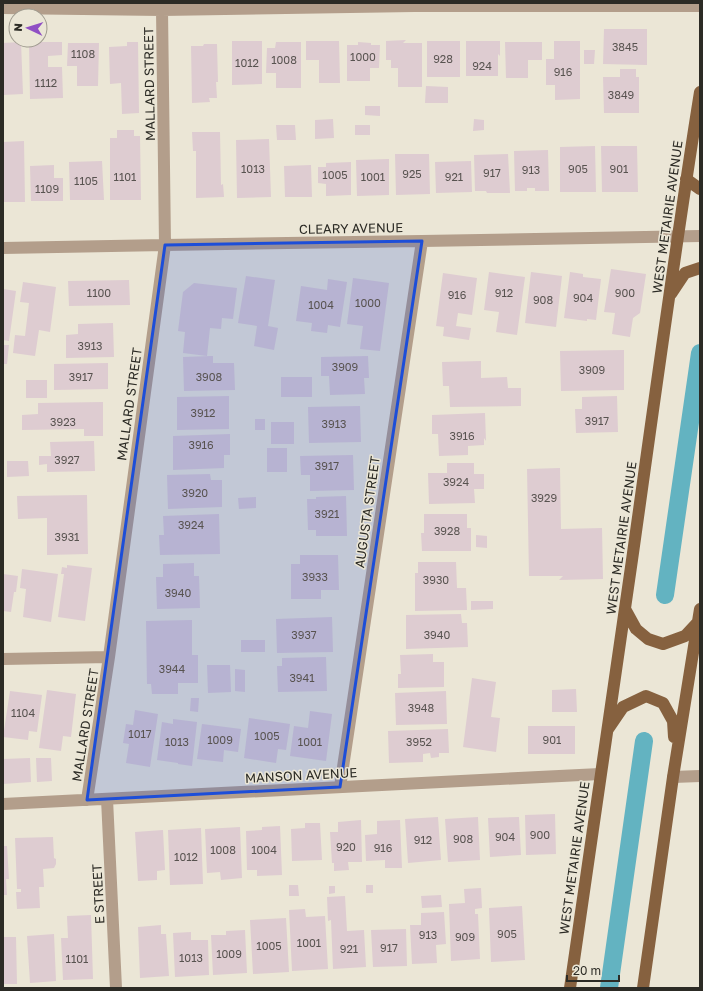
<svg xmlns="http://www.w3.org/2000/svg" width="703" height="991" viewBox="0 0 703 991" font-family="'Golos Text',sans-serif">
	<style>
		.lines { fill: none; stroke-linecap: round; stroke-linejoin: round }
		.canal { stroke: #63b3c1; stroke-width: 18 }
		.building { fill: #deccd1 }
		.minor { stroke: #b39e8b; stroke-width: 12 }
		.major { stroke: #86613f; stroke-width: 12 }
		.marked { fill: #1d4ed8; fill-opacity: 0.2; stroke: #1d4ed8; stroke-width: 3; stroke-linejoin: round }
		.labels { text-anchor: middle; stroke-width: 3; stroke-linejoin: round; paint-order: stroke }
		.number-label { font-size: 11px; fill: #585350 }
		.street-label { font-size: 13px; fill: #2c2b25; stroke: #ebe6d6 }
	</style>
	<rect width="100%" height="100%" fill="#ebe6d6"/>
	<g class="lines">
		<path class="canal" d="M665 595 700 353
			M609 988 644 741"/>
	</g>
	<path class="building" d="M604 29H647V65L603 64Z
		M406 40 403 43H422V87H398V68H391V60H386V41Z
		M232 41H262V84L232 85Z
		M306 41H339L340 83H319V60H306Z
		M427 41H460V77H427Z
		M466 41H500V56L498 54V76H466Z
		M554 41H580V99L555 100V85H546V59H554Z
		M21 42 23 94 3 95V43Z
		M29 42H62V55L48 56V67H62L63 98 30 99Z
		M127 42H138L139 113 122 114 121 83 110 84 109 47 127 46Z
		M276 42H301V88H276V73H266L267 48H275Z
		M358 42 371 43V45H380L379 68H370V81H347V45H358Z
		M505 42H542V60H528V78H506Z
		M68 43H99L98 86H77V66H67Z
		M204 44H217L218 82H216L217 98H209L210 102 192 103 191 46H203Z
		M584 50H595L594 64H584Z
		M620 69H636V77H639V113H604L603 77H620Z
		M426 86 448 87V103H425Z
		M365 106H380V116L365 115Z
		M333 119 334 138 315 139V120Z
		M474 119 484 120V130L473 131Z
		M276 125H295L296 140H277Z
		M355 125H370V135H355Z
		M117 130H134V136H140L141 200H110V138H117Z
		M192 132H220L221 185 223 184 224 197 196 198V151H193Z
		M269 139 271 197 237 198 236 140Z
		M24 141 25 202H3V142Z
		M595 146 596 192H560V147Z
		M601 146H637L638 192H602Z
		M548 150 549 191H535V188H527V191H515L514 151Z
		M395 154H429L430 194 396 195Z
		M508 154 510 193H487L486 191H475L474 155Z
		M389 159V195L357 196 356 160Z
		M102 161 104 200H70L69 162Z
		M471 161 472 192 436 193 435 162Z
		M351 162V195L326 196V184L318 183V167H326V163Z
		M54 165V178H63V201H31L30 166Z
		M311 165 312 197H285L284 166Z
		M611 269 646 274 640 313 633 318 630 337 612 334 615 313 604 312Z
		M489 272 525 277 517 335 496 332 499 312 484 310Z
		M531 272 562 276 556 327 525 323Z
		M570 272 583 274V277L601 279 596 320 587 319V321L564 318Z
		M443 273 477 278 472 315 458 313 456 326 471 328 469 340 443 336 444 327 436 326Z
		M246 276 275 280 268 326 278 328 274 350 254 346 257 326 238 323Z
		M353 278 389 283 380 351 360 349 363 326 347 324Z
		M328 279 347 282 340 327 328 325 327 333 311 331 312 323 296 321 301 286 327 290Z
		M129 280 130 305 69 306 68 281Z
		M23 282 56 287 50 332 39 330 35 356 13 353 15 335 25 336 29 303 20 302Z
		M194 283 237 288 233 319 222 318 221 329 210 328 207 356 183 353 185 332 178 331 183 292Z
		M3 289 16 291 9 341 3 340Z
		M113 323 114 357 66 358V335L78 334V324Z
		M3 345H9L7 364H3Z
		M624 350V390L561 391 560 351Z
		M211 356H213V363H234L235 390 184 391 183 357Z
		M368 356 369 378H364L365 394 330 395 329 376H321V357Z
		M481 361V378L507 377 508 388H521V406L450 407 449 386H443L442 362Z
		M108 363V389L54 390V364Z
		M281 377H312V397H281Z
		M26 380H47V398H26Z
		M229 396V429L177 430V397Z
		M617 396 618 432 576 433 575 409H582V397Z
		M103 402V436H84V429L22 430V415L38 414V403Z
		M360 406 361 442 309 443 308 407Z
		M485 413 486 441 484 438V445L468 446V455L439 456 438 434H432V415Z
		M255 419H265V430H255Z
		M271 422H294V444H271Z
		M230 434V455H224V468L173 470V436Z
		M94 441 95 471 47 472V464L39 465V456H51L50 442Z
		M267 448H287V472H267Z
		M353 455 354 490 310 491V475H301L300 456Z
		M7 461H28L29 476 7 477Z
		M447 463H474V474H484V489H474L475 503 429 504 428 473H447Z
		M560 468 561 529 602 528 603 579 559 580 563 576H529L527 469Z
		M210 474 211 480H222V507L168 509 167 475Z
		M87 495 88 554 47 555V518L18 519 17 496Z
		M346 496 347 536H316V530H308L307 499H316V497Z
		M256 497V508L239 509 238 498Z
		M219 514 220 554 160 555 159 535H164L163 516Z
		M424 514H467V528H471V551H422L421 533H424Z
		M476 535 487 536V548L476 547Z
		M300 555H338L339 590H321V599H291V564H300Z
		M418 562H456L457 588H466L467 610 415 611V573H418Z
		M194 563V576H199L200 608 157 609 156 577H163V564Z
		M67 565 92 568 85 621 58 617 64 574H61L62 567 67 568Z
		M22 569 58 574 51 622 23 617 26 589 20 588Z
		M3 574 18 576 16 592H14L11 612 3 611Z
		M471 601H493V609L471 610Z
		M461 614 462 623H467L468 647 406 649V615Z
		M332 617 333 652 277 653 276 619Z
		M192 620V655H198V683H178V694H152L151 684H147L146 621Z
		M241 640H265V652H241Z
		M433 654V662H444V687L398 688V674H401L400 655Z
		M326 657 327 691 278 692 277 666H282V658Z
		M207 665H230L231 692 208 693Z
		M235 669 245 670V692L235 691Z
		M472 678 496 682 491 717 500 718 496 752 463 747Z
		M576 689 577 712H552V690Z
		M47 690 76 694 71 737 63 736 61 751 39 748Z
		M10 691 42 695 37 732 29 731 28 740 3 737Z
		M446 691 447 724 396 725 395 693Z
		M191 698H199L198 712 190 711Z
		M135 710 158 714 150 767 126 763 129 744 123 743 126 724 133 725Z
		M310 711 332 714 326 761 290 756 294 726 308 728Z
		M249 718 290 724 286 750 278 749 276 763 244 758Z
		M173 719 197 722 192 766 178 764V763L157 760 162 722 173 724Z
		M202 724 241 729 238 752 224 750 223 762 197 759Z
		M528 726H575V754H528Z
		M448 729 449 753H439V757L431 758 430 753 423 754V762L389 763 388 731Z
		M30 758 31 782 3 784V759Z
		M36 758H51L52 781 37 782Z
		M555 814 556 854 526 855 525 815Z
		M438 817 441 860 408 863 405 819Z
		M478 817 480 860 448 862 445 819Z
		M519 817 521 855 490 857 488 818Z
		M361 820 362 862H348L349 870 334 871V863H332L330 832H338V822Z
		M400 820 402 868H385V860L366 861 365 835 377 834V821Z
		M305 823H320L322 860 292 861 291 829 305 828Z
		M280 826 282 875 257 876V870H247L246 831 262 830V827Z
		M240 827 242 878 221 880 220 872 207 873 205 829Z
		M201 828 203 884 170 885 168 830Z
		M163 830 165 870 157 871V880L138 881 135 832Z
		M53 837 54 858 56 859V864L54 868 43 869 44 887H39L40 908 17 909 16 892H21V889H17L15 838Z
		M3 846H7L9 879H6L7 895H3Z
		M289 885H298L299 896H289Z
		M366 885H373V893H366Z
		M329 886H335V893L329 894Z
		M481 888 482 908 475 909V914H478L480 959 451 961 449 904 465 903 464 889Z
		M441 895 442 907 422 908 421 896Z
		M345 896 347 931 364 930 366 967 333 969 331 920 328 921 327 897Z
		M522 906 525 960 491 962 489 908Z
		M305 909 306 917 325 916 328 969 292 971 289 910Z
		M444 912 446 944 436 945 437 963 412 964 410 925H421V913Z
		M91 915 93 979 63 980 61 938H68L67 916Z
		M286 918 289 972 253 974 250 920Z
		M161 925V934H166L169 976 140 978 138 927Z
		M406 929 407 966 373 967 371 930Z
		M245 930 247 973 213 975 211 935H226V931Z
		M191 932V940H208L209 975 175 977 173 933Z
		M54 934 56 981 30 983 27 936Z
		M3 937H16L17 984H3Z"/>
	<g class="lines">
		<path class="minor" d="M3 8 162 10 414 6H700
			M3 248 165 245 422 241 700 236
			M3 659 109 657
			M673 777 700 776
			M340 787 422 241
			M107 799 116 988
			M87 800 109 657 165 245 162 10
			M3 804 600 774"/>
		<path class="major" d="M686 179 700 189
			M671 294 685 273 700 268
			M625 609 636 629 648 639 663 644 685 636 698 622
			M608 729 623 707 646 696 663 703 673 721 674 737
			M570 988C590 845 612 703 632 560 654 404 675 248 700 92
			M643 988 673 777 700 609"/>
	</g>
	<path class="marked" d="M422 241 340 787 87 800 165 245Z"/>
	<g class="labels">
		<g class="number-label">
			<text x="625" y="51">3845</text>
			<text x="83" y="58">1108</text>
			<text x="363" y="61">1000</text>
			<text x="443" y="63">928</text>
			<text x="284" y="64">1008</text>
			<text x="247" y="67">1012</text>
			<text x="482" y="70">924</text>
			<text x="563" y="76">916</text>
			<text x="46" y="87">1112</text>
			<text x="621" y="99">3849</text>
			<text x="253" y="173">1013</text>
			<text x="578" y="173">905</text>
			<text x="619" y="173">901</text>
			<text x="531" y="174">913</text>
			<text x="492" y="177">917</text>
			<text x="412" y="178">925</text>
			<text x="335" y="179">1005</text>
			<text x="125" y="181">1101</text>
			<text x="373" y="181">1001</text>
			<text x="454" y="181">921</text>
			<text x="86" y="185">1105</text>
			<text x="47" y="193">1109</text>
			<text x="99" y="297">1100</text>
			<text x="504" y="297">912</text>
			<text x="625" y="297">900</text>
			<text x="457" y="299">916</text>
			<text x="583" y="302">904</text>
			<text x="543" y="304">908</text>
			<text x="368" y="307">1000</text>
			<text x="321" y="309">1004</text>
			<text x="90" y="350">3913</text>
			<text x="345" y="371">3909</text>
			<text x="592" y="374">3909</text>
			<text x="81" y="381">3917</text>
			<text x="209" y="381">3908</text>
			<text x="203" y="417">3912</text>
			<text x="597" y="425">3917</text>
			<text x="63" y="426">3923</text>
			<text x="334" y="428">3913</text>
			<text x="462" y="440">3916</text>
			<text x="201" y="449">3916</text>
			<text x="67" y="464">3927</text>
			<text x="327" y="470">3917</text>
			<text x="456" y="486">3924</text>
			<text x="195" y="497">3920</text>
			<text x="544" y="502">3929</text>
			<text x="327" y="518">3921</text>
			<text x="191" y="529">3924</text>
			<text x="447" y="535">3928</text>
			<text x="67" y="541">3931</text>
			<text x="315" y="581">3933</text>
			<text x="436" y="584">3930</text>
			<text x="178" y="597">3940</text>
			<text x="304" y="639">3937</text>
			<text x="437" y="639">3940</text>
			<text x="172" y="673">3944</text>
			<text x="302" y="682">3941</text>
			<text x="421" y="712">3948</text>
			<text x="23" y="717">1104</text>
			<text x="140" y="738">1017</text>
			<text x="267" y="740">1005</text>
			<text x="220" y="744">1009</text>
			<text x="552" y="744">901</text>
			<text x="177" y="746">1013</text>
			<text x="310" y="746">1001</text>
			<text x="419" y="746">3952</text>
			<text x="540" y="839">900</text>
			<text x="505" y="841">904</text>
			<text x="463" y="843">908</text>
			<text x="423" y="844">912</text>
			<text x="346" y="851">920</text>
			<text x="383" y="852">916</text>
			<text x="223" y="854">1008</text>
			<text x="264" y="854">1004</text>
			<text x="186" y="861">1012</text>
			<text x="507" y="938">905</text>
			<text x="428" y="939">913</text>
			<text x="465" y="941">909</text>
			<text x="309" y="947">1001</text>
			<text x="269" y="950">1005</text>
			<text x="389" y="952">917</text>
			<text x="349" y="953">921</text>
			<text x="229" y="958">1009</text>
			<text x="191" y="962">1013</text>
			<text x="77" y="963">1101</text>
		</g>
		<g class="street-label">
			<text transform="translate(149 84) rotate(-91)" y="5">MALLARD STREET</text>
			<text transform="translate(667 217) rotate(-82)" y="5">WEST METAIRIE AVENUE</text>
			<text transform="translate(351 228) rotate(-1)" y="5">CLEARY AVENUE</text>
			<text transform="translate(129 404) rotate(-82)" y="5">MALLARD STREET</text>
			<text transform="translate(367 512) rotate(-82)" y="5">AUGUSTA STREET</text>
			<text transform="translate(621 538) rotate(-82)" y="5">WEST METAIRIE AVENUE</text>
			<text transform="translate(85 725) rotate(-81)" y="5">MALLARD STREET</text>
			<text transform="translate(301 775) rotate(-3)" y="5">MANSON AVENUE</text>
			<text transform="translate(574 858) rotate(-82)" y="5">WEST METAIRIE AVENUE</text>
			<text transform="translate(98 894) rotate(-93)" y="5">E STREET</text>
		</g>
	</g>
	<rect width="703" height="991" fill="none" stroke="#2c2b25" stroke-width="8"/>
	<g transform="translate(28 28) rotate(274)"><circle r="19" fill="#ebe6d6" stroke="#9f9b8f"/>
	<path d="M0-3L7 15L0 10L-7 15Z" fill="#904fc4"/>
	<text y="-6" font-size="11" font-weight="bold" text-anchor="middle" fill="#2c2b25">N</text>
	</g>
	<path d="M567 975v6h52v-6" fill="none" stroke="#2c2b25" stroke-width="2"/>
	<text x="573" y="975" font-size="12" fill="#2c2b25" stroke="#ebe6d6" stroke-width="3" paint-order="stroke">20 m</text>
</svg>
